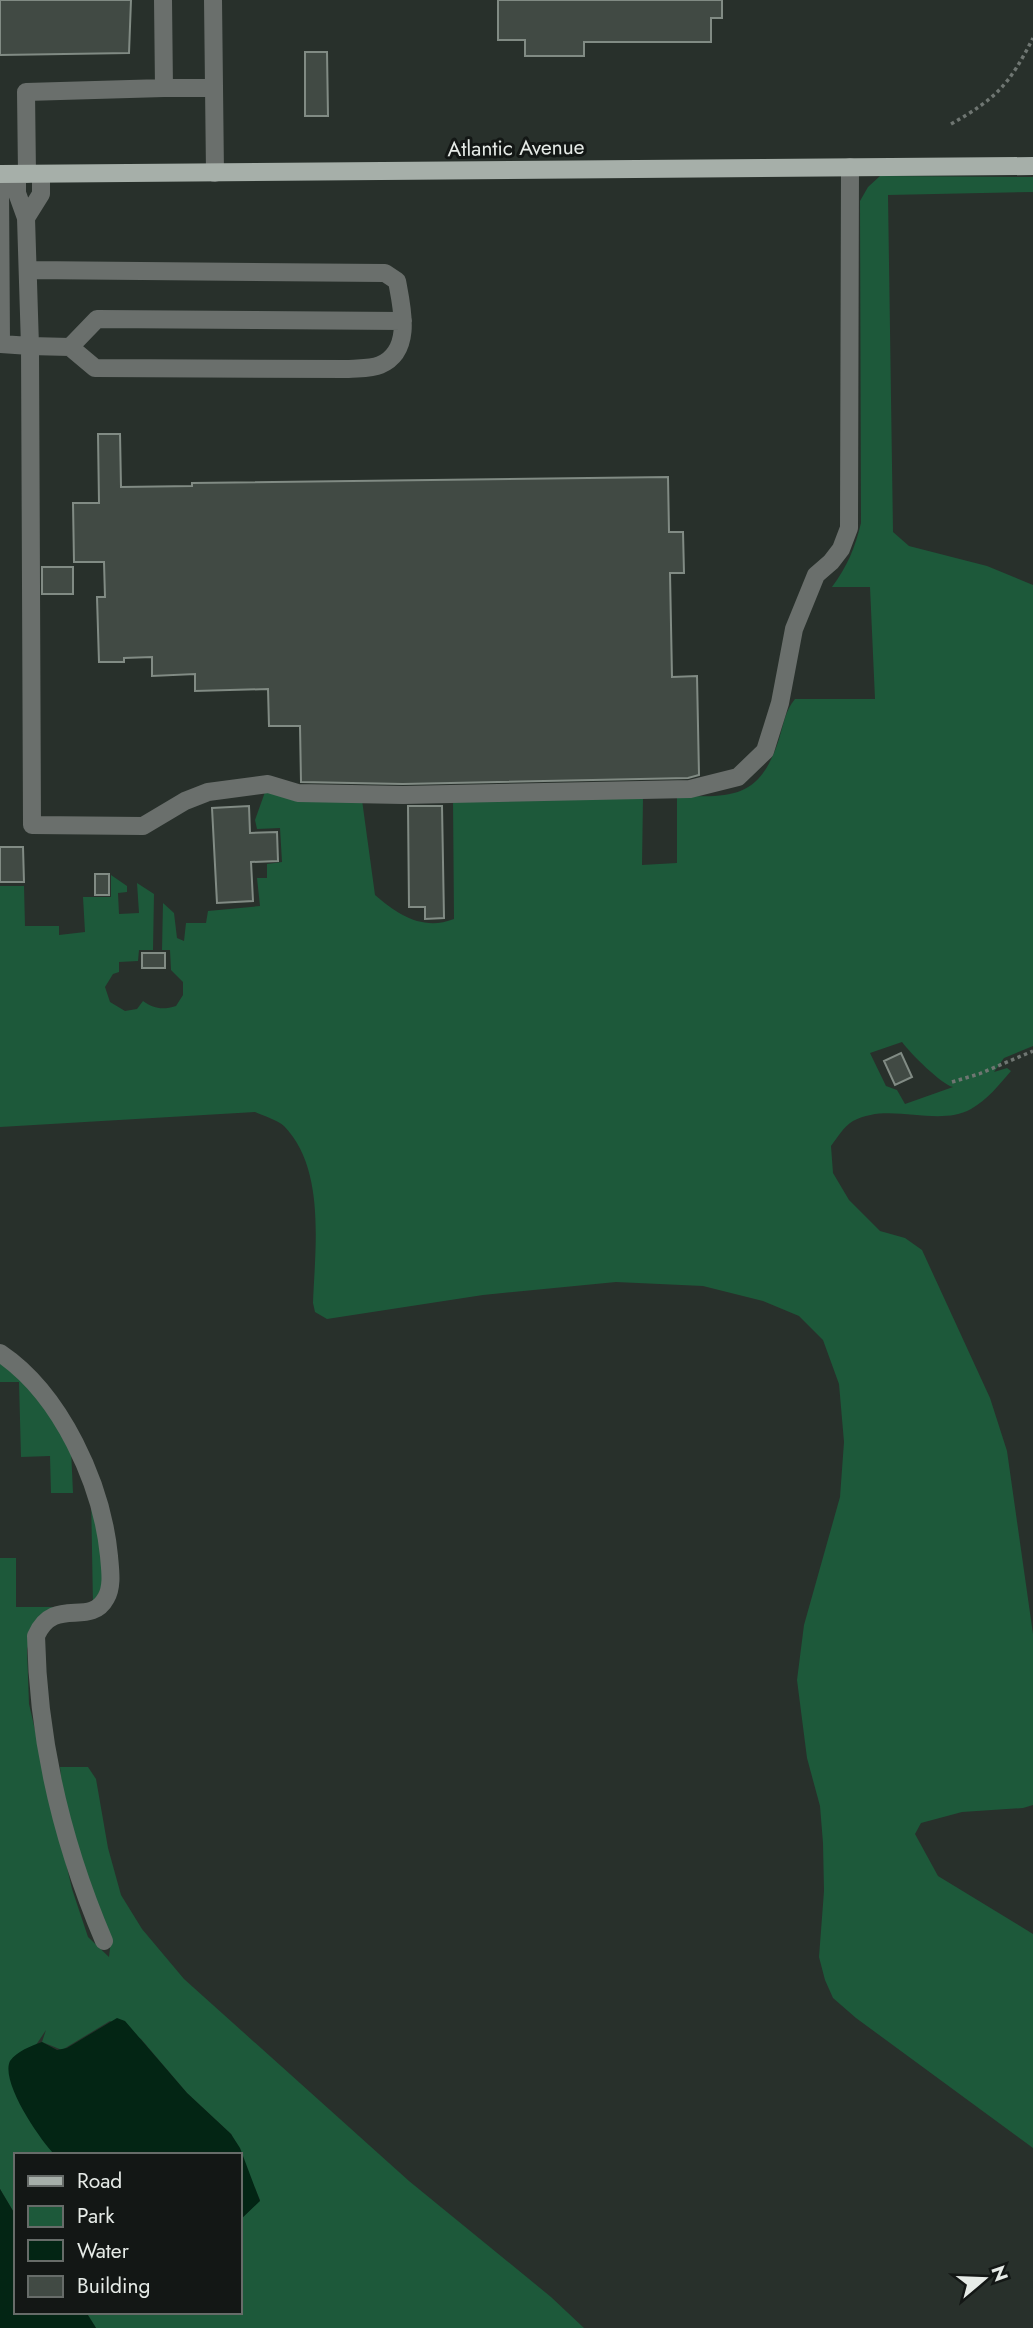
<svg xmlns="http://www.w3.org/2000/svg" width="1033" height="2328" viewBox="0 0 1033 2328" font-family="Jost,sans-serif">
	<style>
		.green { fill: #1d593a; fill-rule: evenodd }
		.water { fill: #032514 }
		.building { fill: #414a44; stroke: #818b84; stroke-width: 2 }
		.lines { fill: none; stroke-linecap: round; stroke-linejoin: round }
		.path { stroke: #6f7672; stroke-width: 3.5; stroke-dasharray: 3.5 3.5; stroke-linecap: butt }
		.minor { stroke: #6a6f6c; stroke-width: 18 }
		.major { stroke: #a6afa9; stroke-width: 18 }
		.labels { text-anchor: middle; stroke-width: 6; stroke-linejoin: round; paint-order: stroke }
		.street-label { font-size: 21px; fill: #e6ebe7; stroke: #131715 }
	</style>
	<rect width="100%" height="100%" fill="#28302b"/>
	<path class="green" d="M880 176 1033 177V192L888 195 893 532 909 546 987 566 1033 585V1046L1004 1058 994 1072 1007 1068 1011 1071C999 1085 987 1100 971 1109 936 1128 890 1101 853 1121 844 1126 837 1138 831 1146L833 1173 849 1200 880 1231 905 1238 922 1250 990 1398 1007 1451 1033 1634V1805L1023 1808 962 1812 921 1823 915 1834 938 1876 1033 1934V2148L856 2018 833 1998 825 1980 819 1957 824 1891 823 1843 820 1806 807 1758 797 1680 804 1625 840 1497 844 1442 839 1384 823 1340 799 1316 763 1301 703 1286 616 1282 483 1295 327 1319 315 1312 313 1303C315 1248 326 1169 284 1126 277 1120 264 1116 255 1112L0 1127V886H24L25 926H59V935L85 932 83 897H111V875L127 886V892L118 893 119 914 139 913 137 883 154 894 153 950H139L138 961 119 962V972L113 974 105 987 110 1002 125 1011 137 1009 143 1001C154 1009 163 1010 176 1006L183 995V982L171 970 170 950H162L163 903 174 913 177 938 184 941 186 923H206L208 911 260 906 257 878H267V864L282 862 280 828 257 829 255 820 265 792 362 800 375 895C398 915 423 931 454 919L453 799 643 798 642 865 677 863V796C732 797 760 799 779 739 784 723 785 711 795 699H875L870 587H832C847 567 855 548 861 523L860 201 868 187ZM902 1042C911 1054 941 1084 953 1087L905 1104 897 1090 886 1086 870 1053Z
		M0 1359 39 1396 71 1449 73 1493H51L50 1456 21 1457 19 1382H0Z
		M91 1493 95 1501 104 1582 93 1606Z
		M0 1558H16V1607H54L47 1610 38 1620 27 1649 29 1704 72 1889 88 1937 109 1957 111 1940 82 1872 62 1786 60 1767H88L96 1779 108 1848 121 1895 142 1929 184 1979 409 2181 551 2297 584 2328H96L86 2312H240V2220L260 2200 231 2134 187 2093 141 2039 110 2021 62 2050 42 2042 46 2030 32 2051 93 2155H16V2216L0 2189Z"/>
	<path class="water" d="M117 2018 125 2021 187 2093 231 2134 240 2148 260 2201 240 2220V2155H55C40 2140 0 2082 10 2061 17 2051 31 2046 42 2042L57 2050 67 2048Z
		M0 2189 16 2216V2312H86L96 2328H0Z"/>
	<path class="building" d="M0 0H131L129 53 0 55Z
		M498 0H722V18H711V42H584V56H525V40H498Z
		M305 52H327L328 116H305Z
		M98 434H120L121 487 192 486V483L668 477 669 532H683L684 573H670L672 677 697 676 699 775 688 778 403 784 301 782 300 726H269L268 689 195 691V674L152 676V657L124 658V662H99L97 597H105L104 562H74L73 503H99Z
		M42 567H73V594H42Z
		M249 806 250 833 277 832 278 861 251 862 253 901 217 903 212 808Z
		M408 806H442L444 918 425 919V907H409Z
		M0 847H23L24 882H0Z
		M95 874H109V895H95Z
		M142 953H165V968H142Z
		M901 1053 912 1077 895 1085 884 1061Z"/>
	<g class="lines">
		<path class="path" d="M951 124C997 98 1009 85 1033 38
			M952 1082 979 1074 1033 1051"/>
		<path class="minor" d="M213 0 215 173
			M164 88H214
			M27 174 26 92 164 88 163 0
			M0 185 1 344 30 346 26 218 17 193V174
			M26 218 41 194V174
			M28 270 385 273 397 281C402 308 413 351 380 365 371 369 357 368 348 369L95 368 70 347 30 346 32 825 143 826 185 801 208 792 268 784 298 793 403 795 690 789 738 777 765 751 780 703 794 629 816 575 831 562 841 549 849 528 850 167
			M70 347 97 319 403 321
			M0 1353C61 1394 102 1484 109 1556 110 1569 113 1586 106 1598 90 1628 54 1595 36 1636 38 1741 63 1845 104 1941"/>
		<path class="major" d="M0 174 1033 166"/>
	</g>
	<g class="labels">
		<g class="street-label">
			<text transform="translate(516 148) rotate(-1)" y="7">Atlantic Avenue</text>
		</g>
	</g>
	<rect x="14" y="2153" width="228" height="161" fill="#131715" stroke="#676c69" stroke-width="2"/>
	<rect x="28" y="2176" width="35" height="10" fill="#a6afa9" stroke="#676c69" stroke-width="2"/>
	<text x="77" y="2188" font-size="21" fill="#e6ebe7">Road</text>
	<rect x="28" y="2206" width="35" height="21" fill="#1d593a" stroke="#676c69" stroke-width="2"/>
	<text x="77" y="2223" font-size="21" fill="#e6ebe7">Park</text>
	<rect x="28" y="2240" width="35" height="21" fill="#032514" stroke="#676c69" stroke-width="2"/>
	<text x="77" y="2258" font-size="21" fill="#e6ebe7">Water</text>
	<rect x="28" y="2276" width="35" height="21" fill="#414a44" stroke="#676c69" stroke-width="2"/>
	<text x="77" y="2293" font-size="21" fill="#e6ebe7">Building</text>
	<g transform="translate(984 2279) rotate(71)" stroke="#131715" stroke-width="5" paint-order="stroke">
	<path d="M0-5L12 26L0 18L-12 26Z" fill="#e6ebe7"/>
	<text y="-10" font-size="19" font-weight="bold" text-anchor="middle" fill="#e6ebe7">N</text>
	</g>
</svg>
